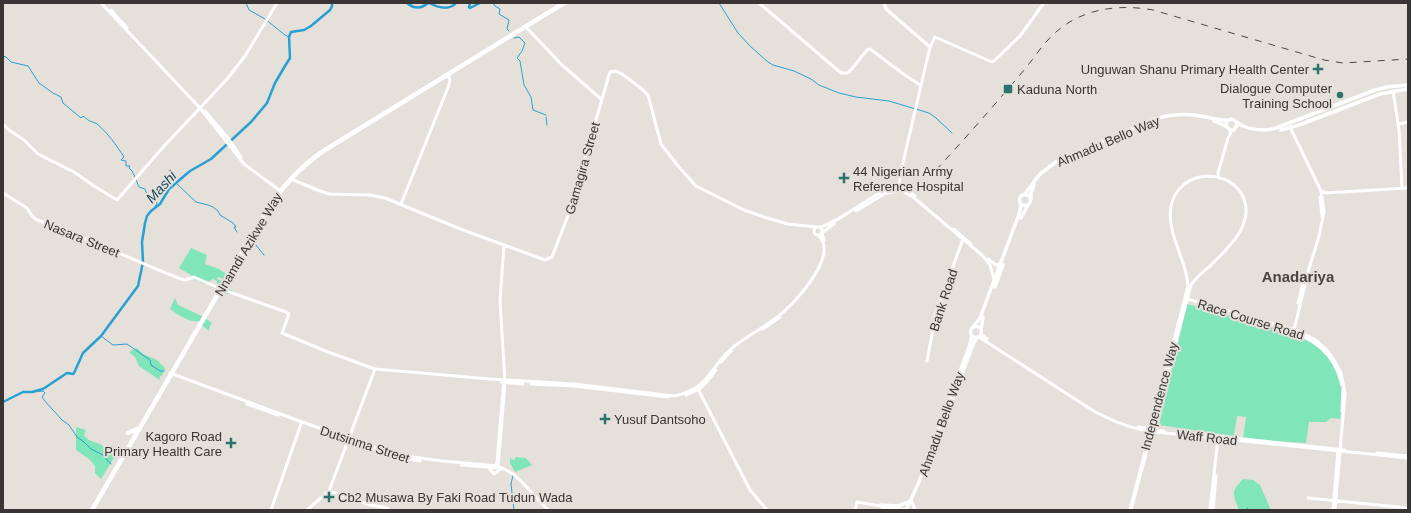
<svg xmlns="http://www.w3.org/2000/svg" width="1411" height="513" viewBox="0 0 1411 513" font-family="Helvetica,sans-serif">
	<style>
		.green { fill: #81e5ba }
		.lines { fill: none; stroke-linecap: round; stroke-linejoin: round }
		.stream { stroke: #28a0d2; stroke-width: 1 }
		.river { stroke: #28a0d2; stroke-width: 2.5 }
		.secondary { stroke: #fff; stroke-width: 3 }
		.primary { stroke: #fff; stroke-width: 3.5 }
		.highway { stroke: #fff; stroke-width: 4.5 }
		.rail { stroke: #4b4745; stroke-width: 1; stroke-dasharray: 7 7; stroke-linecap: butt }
		.poi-dot { fill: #2b736c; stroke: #e6e0da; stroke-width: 1.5 }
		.labels { text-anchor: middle; stroke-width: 4; stroke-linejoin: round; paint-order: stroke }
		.poi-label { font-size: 13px; fill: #383533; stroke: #e6e0da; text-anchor: start }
		.street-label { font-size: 13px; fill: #383533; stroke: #e6e0da }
		.water-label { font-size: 14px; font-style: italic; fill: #19485d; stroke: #e6e0da }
		.quarter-label { font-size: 15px; font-weight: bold; fill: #4b4541; stroke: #e6e0da }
	</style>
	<rect width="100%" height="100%" fill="#e6e0da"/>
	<path class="green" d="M191 248 207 255 205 264 219 269 229 276 228 280 218 277 217 279 229 284 227 288 240 295 221 293 217 288V281L213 279 205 284 191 277V275L179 268Z
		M175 298 178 305 204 317 212 323 210 326 209 331 199 323V321C190 323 178 315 170 309Z
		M1187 304 1293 333 1313 342 1323 351 1332 362 1338 374 1341 388 1342 403 1340 419 1331 418 1326 422H1309L1306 443 1243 439 1246 417 1237 416 1234 436 1159 425Z
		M137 348 143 354 157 360 165 368 163 374 159 378 161 381 139 366 135 357 129 352Z
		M76 427 86 430 84 435 89 440 102 445 105 449 117 453 101 479 95 473V466L89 459 76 450Z
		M516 457 526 458 532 465 515 472 510 463V458L514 460Z
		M1243 479 1253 480 1260 485 1271 510H1239C1233 493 1230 493 1243 479Z"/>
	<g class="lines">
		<path class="stream" d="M246 3 249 10 265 19 285 35 289 37
			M493 3 495 6 500 9 499 14 509 20 507 29 509 31
			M719 3 738 33 750 46 768 62 773 65 794 71 811 79 819 85 839 93 856 97 889 101 929 113 936 118 952 133
			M514 38 519 37 525 43 522 51 517 58 520 61 524 85 531 97 533 110 546 115
			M3 56 6 57 11 62 28 66 39 83 53 93 61 97 63 103 81 118 83 116C85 117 86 119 88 120 91 122 94 122 97 124 107 132 117 146 124 157L121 160 126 161V166H130L129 168 132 171 135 177
			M546 117 547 125
			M136 180 139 187 145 189 148 197 150 196 154 197 157 203 155 207
			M176 183 196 202 208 205 213 207 218 211 220 215 233 223 236 227H234L237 232
			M255 244 264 255
			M101 336 113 345 127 344 150 360 151 365 160 371H164
			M32 392 43 391 45 393 42 397 44 400 62 420 69 425 77 437 84 442 91 449 103 455 111 464
			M513 475 511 484 514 510
			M1247 508 1248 510"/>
		<path class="river" d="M407 3C414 9 421 9 428 3
			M429 3C437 7 449 11 456 3
			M470 3 469 7 470 8 480 3
			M3 402 23 392H32L43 389 67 373 73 374 74 373 83 353 101 336 138 286 143 262 142 242 145 223 147 216 151 211 160 204 169 189 190 171 211 159 251 122 267 103 275 83 285 66 290 58 289 37 291 32 304 30 311 26 330 10 332 6V3"/>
		<path class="secondary" d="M101 3 200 108 244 164 279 190
			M759 3 841 73H847L849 72 867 50 870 49 902 73 920 85
			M884 3 886 9 930 47 901 171 899 187
			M111 10 127 28
			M525 26 561 64 601 99
			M930 47 935 37 992 62 994 61 1020 36 1044 3
			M1393 91 1399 130 1402 188
			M201 107 228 78 245 56 277 3
			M205 111 228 138 241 157
			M3 124 9 130 24 140 38 154 74 172 94 186 117 200 165 145 200 108
			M1398 124 1408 122
			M1291 126V129L1321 191 1324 212 1319 236 1308 272 1294 330
			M1219 178 1218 173 1228 138 1232 130
			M291 179 320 191 329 194 370 195 385 198 463 230 545 260 552 257 569 213 609 75 610 72 616 71 622 74 642 89 648 95 661 144 678 166 696 186 744 210 767 218 788 224 817 227
			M904 188 915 196
			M902 191 913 197 983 256 990 265 994 279
			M1321 191 1326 193 1408 188
			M3 193 27 208 33 217 37 220C86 237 132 260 181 279L185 280 194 277 219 288
			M1320 197 1322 216
			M401 204 449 85 450 80 448 74
			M856 211 886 193 899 191
			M814 231a4 4 0 1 1 8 0a4 4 0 1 1-8 0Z
			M820 227C843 222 879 186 899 187
			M954 229 971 244
			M823 232 834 224
			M822 233 824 240
			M988 259 996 265 1000 264
			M221 289 286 312 289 314 288 317 282 333 328 352 375 369 490 379 574 384 674 396C712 388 710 364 736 345 750 334 767 326 781 314 796 302 840 254 818 235
			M1187 299 1299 331 1317 341 1327 350 1334 360 1341 373 1345 393 1335 510
			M1298 303 1303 283
			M1241 316 1272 325
			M1281 328C1313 338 1334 351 1342 385
			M763 329 780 317
			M981 334 987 339
			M979 337 1092 410C1112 421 1134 430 1156 432L1408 458
			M927 361 934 324V318L963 239
			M721 362 731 351
			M170 373 302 422 398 455 442 461 498 466 513 474 522 482 548 510
			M501 382 523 384
			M531 384 574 386 668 397
			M698 389 750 490 767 510
			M686 395C703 389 705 384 716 370
			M247 404 278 415
			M1342 411 1343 390
			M1138 427 1164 431
			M1178 432 1345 450
			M339 437 398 457 420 461
			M1377 453 1408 456
			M461 465 500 468
			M498 467 505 383 500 301 504 245
			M489 468 494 474 501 469
			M495 468 497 462 504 380
			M329 491 375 369
			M1308 498 1408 508
			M889 507 906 510
			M271 510 301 424
			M307 510 329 491 370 505 388 508
			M855 510 857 502 881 506
			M1130 510 1188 286C1187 260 1166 234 1171 206 1179 168 1232 167 1244 199 1254 226 1227 249 1210 266 1203 272 1196 277 1191 285L1131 510
			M1210 510 1218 438
			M1213 510 1216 476
			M1333 510 1338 450"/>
		<path class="primary" d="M1214 121 1221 124 1227 127
			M1236 122 1237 125 1234 130H1230L1227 127 1226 122 1231 119C1236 120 1238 124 1243 126 1253 130 1265 131 1276 128L1375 90 1387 87 1408 85
			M1281 130 1299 125 1380 94 1408 89
			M1060 163 1091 149
			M1019.5 200a5.5 5.5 0 1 1 11 0a5.5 5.5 0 1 1-11 0Z
			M1024 195 1040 174 1056 162 1152 120C1167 115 1183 113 1200 116 1210 117 1218 121 1228 120
			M1031 199V193L1034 185
			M1021 218 1028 205
			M995 287 1003 265
			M974 326 980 318 1019 214 1021 206 1020 203
			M970.5 332a5.5 5.5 0 1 1 11 0a5.5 5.5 0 1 1-11 0Z
			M981 330 983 317
			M949 409 972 347 977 337
			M912 502 915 510
			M880 505 898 506 909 502
			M880 505 882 507 895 510
			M906 510 919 482 969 347 972 336"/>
		<path class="highway" d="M128 433 137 429
			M92 510 264 215C280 189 299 167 325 150L564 3"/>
		<path class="rail" d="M936 170C960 144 984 117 1007 90 1014 82 1021 74 1028 65 1035 57 1040 48 1047 41 1074 10 1114 3 1153 10L1324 60 1343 63 1408 59"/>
	</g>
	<g class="poi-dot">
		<path d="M1316 63h4v4h4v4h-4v4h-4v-4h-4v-4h4z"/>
		<rect x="1003" y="84" width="10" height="10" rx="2"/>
		<circle cx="1340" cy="95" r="4"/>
		<path d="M842 172h4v4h4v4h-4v4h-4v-4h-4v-4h4z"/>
		<path d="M603 413h4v4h4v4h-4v4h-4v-4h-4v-4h4z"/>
		<path d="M229 437h4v4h4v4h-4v4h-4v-4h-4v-4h4z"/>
		<path d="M327 491h4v4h4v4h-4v4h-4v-4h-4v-4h4z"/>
	</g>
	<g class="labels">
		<g class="poi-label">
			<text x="1309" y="74" text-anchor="end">Unguwan Shanu Primary Health Center</text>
			<text x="1332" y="93" text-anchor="end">Dialogue Computer<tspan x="1332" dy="15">Training School</tspan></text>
			<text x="1017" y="94">Kaduna North</text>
			<text x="853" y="176">44 Nigerian Army<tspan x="853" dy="15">Reference Hospital</tspan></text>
			<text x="614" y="424">Yusuf Dantsoho</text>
			<text x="222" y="441" text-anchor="end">Kagoro Road<tspan x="222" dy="15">Primary Health Care</tspan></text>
			<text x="338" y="502">Cb2 Musawa By Faki Road Tudun Wada</text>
		</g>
		<g class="street-label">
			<text transform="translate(1108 141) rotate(-23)" y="5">Ahmadu Bello Way</text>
			<text transform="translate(582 168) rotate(-74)" y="5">Gamagira Street</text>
			<text transform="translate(82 238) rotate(22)" y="5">Nasara Street</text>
			<text transform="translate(248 244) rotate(-59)" y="5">Nnamdi Azikwe Way</text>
			<text transform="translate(943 300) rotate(-72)" y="5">Bank Road</text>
			<text transform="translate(1251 319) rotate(17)" y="5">Race Course Road</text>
			<text transform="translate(1159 396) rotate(-75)" y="5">Independence Way</text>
			<text transform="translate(941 424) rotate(-70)" y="5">Ahmadu Bello Way</text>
			<text transform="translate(1207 437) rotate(6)" y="5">Waff Road</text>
			<text transform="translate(365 444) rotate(18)" y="5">Dutsinma Street</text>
		</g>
		<g class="water-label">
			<text transform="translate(161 187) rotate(-47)" y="5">Mashi</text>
		</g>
		<g class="quarter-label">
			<text x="1298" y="282">Anadariya</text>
		</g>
	</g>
	<rect width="1411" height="513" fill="none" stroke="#383533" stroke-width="8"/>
</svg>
